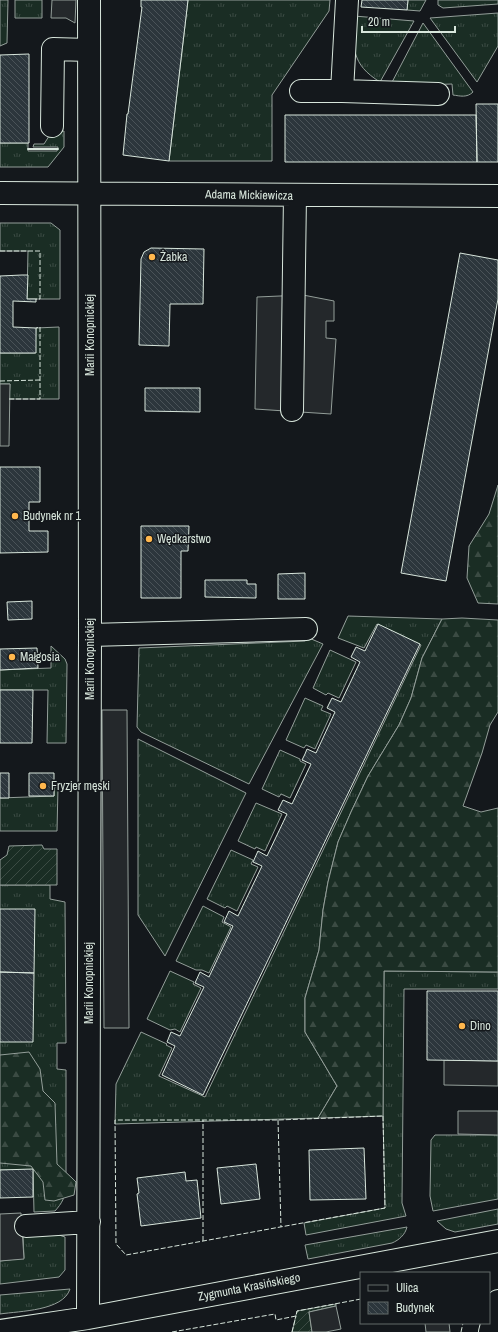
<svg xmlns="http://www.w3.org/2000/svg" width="498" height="1332" viewBox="0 0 498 1332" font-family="'Archivo Narrow',sans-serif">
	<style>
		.grass { fill: url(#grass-tufts); stroke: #939e99 }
		.forest { fill: url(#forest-firs); stroke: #939e99 }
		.garden { fill: url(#garden-furrows); stroke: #939e99 }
		.parking { fill: #24282b; stroke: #939e99 }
		.building { fill: url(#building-back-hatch); stroke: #d8e6dc }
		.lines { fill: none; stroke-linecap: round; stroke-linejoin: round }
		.minor-casing { stroke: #d8e6dc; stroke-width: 24 }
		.minor { stroke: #14181c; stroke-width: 22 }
		.fence { stroke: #d8e6dc; stroke-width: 1; stroke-dasharray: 5 2; stroke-linecap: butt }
		.wall { stroke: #d8e6dc; stroke-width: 2 }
		.poi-dot { fill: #ffb74d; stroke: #14181c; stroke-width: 1.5 }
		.labels { text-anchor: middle; stroke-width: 3; stroke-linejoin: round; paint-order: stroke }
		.street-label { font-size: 12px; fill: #d8e6dc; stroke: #14181c }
		.poi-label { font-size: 12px; fill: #d8e6dc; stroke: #14181c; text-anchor: start }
	</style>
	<defs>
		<pattern id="grass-tufts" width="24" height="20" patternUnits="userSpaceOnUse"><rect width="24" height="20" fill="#1a2d24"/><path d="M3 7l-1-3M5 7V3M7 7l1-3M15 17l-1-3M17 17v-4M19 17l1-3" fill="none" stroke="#3b4b43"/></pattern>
		<pattern id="forest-firs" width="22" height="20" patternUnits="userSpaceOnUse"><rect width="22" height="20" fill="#1a2d24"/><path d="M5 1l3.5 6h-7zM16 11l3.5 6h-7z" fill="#3b4b43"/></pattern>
		<pattern id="garden-furrows" width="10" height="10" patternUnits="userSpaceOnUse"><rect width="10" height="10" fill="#1a2d24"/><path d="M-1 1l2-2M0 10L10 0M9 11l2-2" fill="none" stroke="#3b4b43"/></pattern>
		<pattern id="building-back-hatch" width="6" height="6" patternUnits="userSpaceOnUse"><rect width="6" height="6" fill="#2c363c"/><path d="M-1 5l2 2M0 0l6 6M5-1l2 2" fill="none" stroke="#4a5358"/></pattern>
	</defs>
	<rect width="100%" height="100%" fill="#14181c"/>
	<path class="grass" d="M0 0H8L7 43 0 46Z
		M15 0H42V18H15Z
		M188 0H330L329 11 272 95V161H169Z
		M408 0H426L420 11 407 10Z
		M438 0H498V4L443 8 438 5Z
		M498 13V46L477 82 430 18Z
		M354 16 414 21 380 82C351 64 353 48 354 16Z
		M423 23 473 92C467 98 460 96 453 95L452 84 390 86Z
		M64 131V147L48 167H0V143H28V151H57L58 147H33L34 144H44L51 133Z
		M0 223H51L60 230V299H27L28 251H0Z
		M59 327V399H9L10 384H0V353H35L36 328Z
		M348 616 442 619 422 658 411 698 399 725 368 776 351 812 338 842 328 882 323 910 319 950 305 998V1032L337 1086 318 1118 115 1124 116 1084 141 1032 167 1044 166 1045 172 1048 159 1076 205 1097 421 645 377 624 364 648 338 638Z
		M309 638 323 644 249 784 141 732 137 727 139 648 305 641Z
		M51 646 65 659 67 664 66 743H47L48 690H0V670L51 668Z
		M330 650 356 662 339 698 328 693 326 695 313 688Z
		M305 698 323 706 321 710 331 714 315 749 306 745 304 748 286 740Z
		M138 739 246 793 165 956 138 915Z
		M280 750 300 759V761L306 764 290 798 281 794 279 797 262 789Z
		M54 787H58L57 831H0V798L54 796Z
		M256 803 282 814 265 851 256 847 255 849 238 841Z
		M231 850 253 860 251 864 258 867 237 911 227 906 225 908 207 899Z
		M0 885H50V899L65 902 66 1043H57V1069L66 1070V1186C65 1198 62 1203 55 1211L34 1212 33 1170H0Z
		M203 906 224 917 222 922 231 927 209 973 202 970H196L176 961Z
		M170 971 194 982 193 984 201 988 180 1032 175 1029 170 1030 147 1019Z
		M384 971 498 972V989H404L402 1203 406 1216 306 1235 304 1223 385 1208 383 1116Z
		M435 1135H498V1199L433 1211 430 1196 431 1140Z
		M498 1209V1224L455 1232 446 1229 437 1221Z
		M407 1227C405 1235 399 1240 392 1243L308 1259 305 1245Z
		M59 1235 65 1237V1270L59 1277 0 1284V1261L24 1258 23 1236Z
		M70 1289C63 1311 20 1311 0 1314V1295Z"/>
	<path class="forest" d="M498 485V604L478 603 467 578 469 546 489 514Z
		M462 618 498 620V712L490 725 482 753 463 806 481 812 498 808V972L384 971 383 1116 318 1118 337 1086 305 1032V998L319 950 323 910 328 882 338 842 351 812 368 776 399 725 411 698 422 658 442 619Z
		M29 1052 40 1069 43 1091 55 1103 57 1164 72 1178 76 1182 74 1195 54 1201 45 1200 43 1182 31 1166 0 1163V1055Z"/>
	<path class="garden" d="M42 845 44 849H57V885H0V860L7 855 9 846Z
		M336 1304V1306L309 1312 312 1332H292L297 1311Z"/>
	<path class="parking" d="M52 0H76L75 23 66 18H51Z
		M303 295 334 301V321H326V338L336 339 331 414 255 409 257 297Z
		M0 384H10L9 446H0Z
		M102 710H127L129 1028H104Z
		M444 1060 498 1061V1086L444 1085Z
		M458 1111H498V1135L458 1134Z
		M21 1213 24 1259 0 1261V1214Z
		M336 1306 341 1329 326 1332H312L309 1312Z
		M425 1323H449L450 1332H426Z"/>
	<path class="building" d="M141 0H188L169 161 123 155 127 114H128L142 7H141Z
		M362 0H408L407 10 361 7Z
		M29 54V143H0V55Z
		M476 104H498V162H477Z
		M285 115H476L477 162H285Z
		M151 248 204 249 203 304H170L169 346 139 345 141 259 144 252Z
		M460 253 498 260V299L446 581 401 573Z
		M22 275H28L27 299H36V302L13 301V327L36 328V353H0V276Z
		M145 388H200V412L145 411Z
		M0 467H40V502H29V531H48V552L0 553Z
		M141 526H189L188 551H181V598H141Z
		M305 573V599H278V574Z
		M205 580H247V584H256V598L205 597Z
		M32 601V619L8 620 7 602Z
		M378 624 420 644 203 1095 162 1075 175 1046 167 1042 171 1032 180 1036 204 987 195 983 200 972 209 977 233 926 224 922 229 911 238 916 262 866 253 862 258 851 267 856 287 814 278 810 283 800 292 804 311 764 302 760 305 754 307 749 316 753 335 712 327 708 332 698 341 702 360 662 351 657 356 647 365 651Z
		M37 648 38 668 0 670V649Z
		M0 690H33L32 743H0Z
		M0 773H9V798H0Z
		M29 773H54V796H29Z
		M0 909H35L34 973 0 972Z
		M0 972 34 973 33 1042H0Z
		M427 991H498V1061L427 1060Z
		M364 1148 366 1199 310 1200 309 1150Z
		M256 1164 260 1199 221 1204 217 1168Z
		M33 1169V1197L0 1198V1170Z
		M185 1172 186 1181 197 1180 201 1218 141 1226 137 1194 139 1193 137 1178Z"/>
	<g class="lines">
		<g class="minor-casing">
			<path id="minor" d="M301 91H342L438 94
				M342 91 347 0
				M52 126 53 49 89 50
				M0 193 498 196
				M292 410 295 195
				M90 635 306 629
				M26 1226 89 1222
				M88 1318 90 635 89 0
				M0 1331 88 1318 498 1241
				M490 1332 498 1301"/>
		</g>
		<use href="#minor" class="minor"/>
		<path class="fence" d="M0 251H40V299H36
			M0 381 40 380
			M9 399H40V327L36 328
			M383 1116 385 1208 126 1255 116 1244 115 1120H278Z
			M278 1120 281 1227
			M203 1241V1120
			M172 1332 275 1314 276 1320 296 1316 297 1311 361 1299
			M292 1332 296 1316
			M461 1332 463 1323"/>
		<path class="wall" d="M28 149H58"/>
	</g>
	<g class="poi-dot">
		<circle cx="152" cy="257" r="4"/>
		<circle cx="15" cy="516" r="4"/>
		<circle cx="149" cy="539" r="4"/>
		<circle cx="12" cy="657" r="4"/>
		<circle cx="43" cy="786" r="4"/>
		<circle cx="462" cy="1026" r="4"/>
	</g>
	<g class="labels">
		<g class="street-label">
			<text transform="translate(249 195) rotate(1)" y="4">Adama Mickiewicza</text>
			<text transform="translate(90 335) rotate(-90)" y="4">Marii Konopnickiej</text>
			<text transform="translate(90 659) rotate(-90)" y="4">Marii Konopnickiej</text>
			<text transform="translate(89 983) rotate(-90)" y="4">Marii Konopnickiej</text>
			<text transform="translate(249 1287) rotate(-11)" y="4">Zygmunta Krasińskiego</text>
		</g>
		<g class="poi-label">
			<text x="160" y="261">Żabka</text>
			<text x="23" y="520">Budynek nr 1</text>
			<text x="157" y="543">Wędkarstwo</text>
			<text x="20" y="661">Małgosia</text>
			<text x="51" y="790">Fryzjer męski</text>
			<text x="470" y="1030">Dino</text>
		</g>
	</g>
	<rect x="360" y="1272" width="130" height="52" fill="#14181c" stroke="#626a69"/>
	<rect x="368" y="1285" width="20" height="6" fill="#14181c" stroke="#626a69"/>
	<text x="396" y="1292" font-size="12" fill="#d8e6dc">Ulica</text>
	<rect x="368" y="1302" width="20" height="12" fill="url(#building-back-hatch)" stroke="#626a69"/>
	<text x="396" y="1312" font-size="12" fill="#d8e6dc">Budynek</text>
	<path d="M362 26v6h93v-6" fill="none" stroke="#d8e6dc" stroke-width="2"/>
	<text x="368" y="26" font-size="12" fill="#d8e6dc" stroke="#14181c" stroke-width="3" paint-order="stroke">20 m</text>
</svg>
